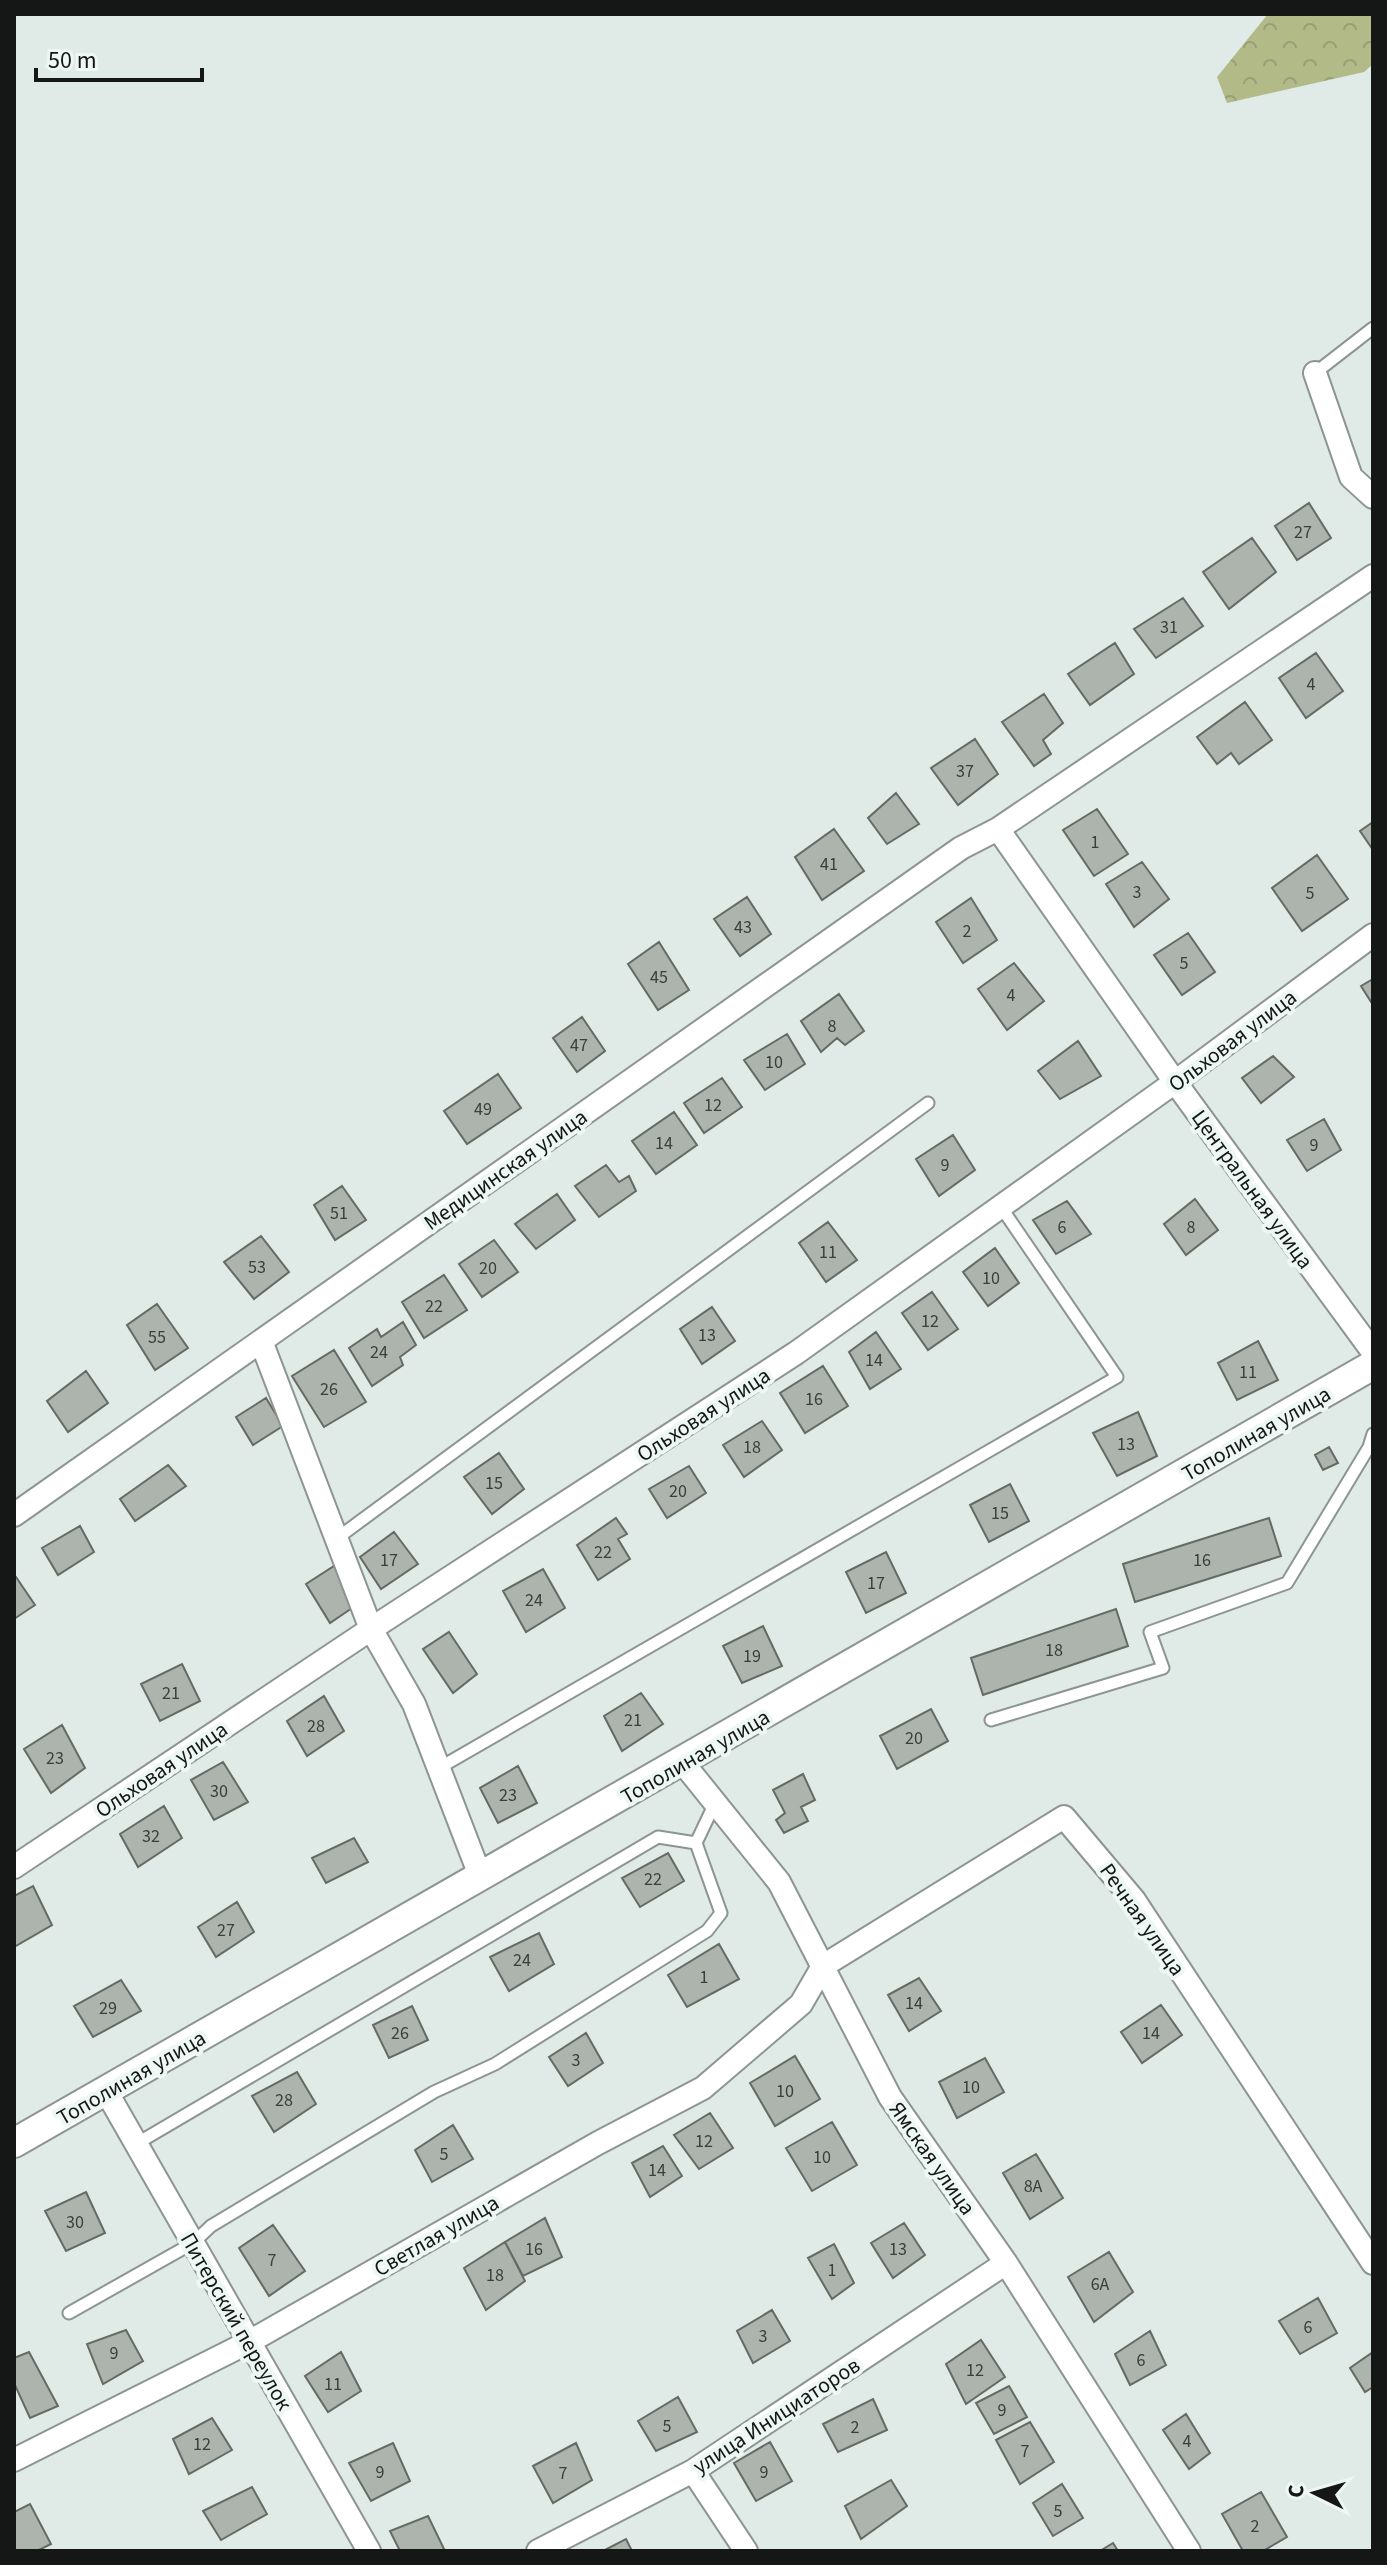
<svg xmlns="http://www.w3.org/2000/svg" width="1387" height="2565" viewBox="0 0 1387 2565" font-family="'Source Sans 3',sans-serif">
	<style>
		.forest { fill: url(#forest-crowns) }
		.building { fill: #adb3ad; stroke: #656a64; stroke-width: 2 }
		.lines { fill: none; stroke-linecap: round; stroke-linejoin: round }
		.service-casing { stroke: #8c9591; stroke-width: 15 }
		.minor-casing { stroke: #8c9591; stroke-width: 26 }
		.tertiary-casing { stroke: #8c9591; stroke-width: 32 }
		.service { stroke: #fff; stroke-width: 11 }
		.minor { stroke: #fff; stroke-width: 22 }
		.tertiary { stroke: #fff; stroke-width: 28 }
		.labels { text-anchor: middle; stroke-width: 8; stroke-linejoin: round; paint-order: stroke }
		.number-label { font-size: 18px; fill: #3a3e3c }
		.street-label { font-size: 22px; fill: #141716; stroke: #edf7f3 }
	</style>
	<defs>
		<pattern id="forest-crowns" width="20" height="18" patternUnits="userSpaceOnUse" patternTransform="scale(2)"><rect width="20" height="18" fill="#b2ba88"/><path d="M2 6a3 3 0 1 1 6 0M12 15a3 3 0 1 1 6 0" fill="none" stroke="#989f75"/></pattern>
	</defs>
	<rect width="100%" height="100%" fill="#e0eae6"/>
	<path class="forest" d="M1268 14H1373V64L1364 72 1227 103 1217 77Z"/>
	<path class="building" d="M1309 503 1331 538 1297 560 1275 526Z
		M1252 538 1276 572 1229 609 1203 572Z
		M1183 598 1203 626 1156 658 1134 629Z
		M1115 643 1134 674 1090 705 1068 674Z
		M1316 653 1343 691 1306 718 1279 678Z
		M1044 694 1063 723 1043 740 1051 754 1034 766 1002 722Z
		M1245 702 1272 740 1239 764 1231 753 1217 764 1197 737Z
		M975 739 998 774 958 805 931 768Z
		M896 793 919 824 887 844 868 818Z
		M1097 809 1128 854 1094 876 1063 830Z
		M1373 822V850L1360 831Z
		M834 829 864 871 822 900 795 857Z
		M1317 855 1348 899 1302 931 1272 888Z
		M1142 862 1169 899 1134 927 1106 884Z
		M747 897 771 934 740 956 714 919Z
		M971 898 997 940 963 963 936 922Z
		M1188 933 1215 972 1182 995 1154 955Z
		M659 942 689 990 658 1010 628 964Z
		M1014 963 1044 1001 1007 1030 978 989Z
		M1373 979V1005L1361 986Z
		M839 994 864 1031 845 1045 837 1038 821 1052 801 1021Z
		M582 1017 605 1051 577 1072 553 1038Z
		M787 1034 805 1064 765 1090 744 1060Z
		M1078 1041 1101 1076 1060 1099 1038 1071Z
		M1273 1056 1294 1077 1261 1103 1242 1078Z
		M498 1074 521 1108 467 1144 444 1111Z
		M722 1078 742 1107 704 1133 684 1103Z
		M674 1112 697 1145 656 1174 632 1141Z
		M1324 1119 1341 1150 1307 1171 1287 1140Z
		M953 1135 975 1170 939 1196 916 1159Z
		M606 1165 619 1182 629 1176 636 1191 599 1217 575 1186Z
		M342 1186 366 1220 335 1240 314 1205Z
		M557 1194 575 1220 536 1249 515 1224Z
		M1195 1199 1218 1230 1186 1255 1164 1224Z
		M1067 1201 1091 1234 1056 1254 1033 1220Z
		M828 1222 857 1260 826 1282 799 1243Z
		M261 1236 289 1272 254 1299 224 1262Z
		M494 1240 518 1272 482 1297 459 1264Z
		M995 1248 1019 1283 988 1306 963 1272Z
		M444 1275 467 1310 424 1338 402 1302Z
		M932 1292 958 1329 928 1350 902 1313Z
		M157 1304 188 1348 155 1370 127 1325Z
		M712 1307 735 1341 702 1364 680 1329Z
		M403 1322 416 1345 400 1357 403 1365 372 1386 349 1348 377 1329 381 1337Z
		M876 1332 901 1369 870 1389 849 1352Z
		M1258 1341 1278 1380 1237 1400 1218 1363Z
		M334 1350 366 1402 324 1427 292 1376Z
		M823 1366 848 1406 805 1433 780 1393Z
		M86 1371 108 1403 68 1432 47 1401Z
		M266 1398 283 1426 253 1445 236 1417Z
		M1138 1412 1157 1456 1117 1476 1093 1433Z
		M762 1421 782 1450 744 1477 723 1445Z
		M1329 1447 1338 1463 1323 1470 1315 1455Z
		M499 1453 524 1489 492 1514 464 1477Z
		M168 1465 186 1486 135 1521 120 1499Z
		M689 1466 706 1493 667 1518 649 1489Z
		M1010 1484 1029 1521 989 1542 970 1505Z
		M616 1518 627 1534 618 1539 630 1559 598 1580 577 1545Z
		M1269 1518 1281 1556 1135 1602 1123 1564Z
		M80 1526 94 1552 58 1575 42 1548Z
		M394 1532 418 1564 381 1589 360 1557Z
		M886 1552 906 1593 866 1613 846 1572Z
		M334 1566 355 1606 330 1623 306 1584Z
		M543 1569 565 1608 526 1632 503 1591Z
		M16 1577 35 1605 14 1619V1578Z
		M1116 1609 1128 1646 983 1695 971 1658Z
		M763 1626 782 1666 742 1683 723 1646Z
		M449 1632 477 1674 453 1693 423 1649Z
		M182 1664 200 1701 160 1721 141 1684Z
		M641 1693 663 1724 622 1751 604 1716Z
		M324 1696 344 1731 307 1756 287 1721Z
		M931 1709 948 1741 897 1769 880 1736Z
		M62 1725 85 1768 51 1793 24 1749Z
		M223 1762 248 1802 214 1820 191 1780Z
		M518 1766 537 1803 498 1823 480 1788Z
		M803 1774 815 1800 801 1807 808 1821 784 1833 776 1820 785 1813 773 1790Z
		M164 1806 182 1838 138 1867 120 1834Z
		M354 1838 368 1862 326 1883 312 1858Z
		M668 1853 684 1881 640 1907 622 1878Z
		M33 1886 52 1925 14 1947V1896Z
		M237 1902 254 1932 216 1957 198 1927Z
		M539 1933 554 1964 509 1991 490 1957Z
		M719 1944 739 1979 687 2007 668 1975Z
		M919 1978 941 2011 909 2031 888 1995Z
		M121 1980 141 2011 93 2037 74 2006Z
		M1161 2005 1182 2035 1142 2063 1121 2032Z
		M412 2006 428 2040 389 2058 373 2025Z
		M586 2033 603 2063 568 2086 549 2057Z
		M795 2056 820 2099 775 2126 750 2083Z
		M985 2058 1004 2092 957 2118 939 2082Z
		M297 2072 316 2104 274 2132 252 2096Z
		M710 2113 733 2148 699 2169 674 2135Z
		M832 2122 857 2165 812 2191 786 2148Z
		M453 2125 473 2159 432 2182 415 2150Z
		M663 2146 682 2176 650 2197 632 2163Z
		M1036 2154 1063 2198 1030 2219 1003 2173Z
		M86 2192 105 2233 66 2251 45 2211Z
		M545 2218 562 2257 523 2276 505 2242Z
		M904 2223 925 2255 893 2278 871 2243Z
		M273 2225 305 2271 269 2296 239 2248Z
		M505 2242 525 2281 486 2310 464 2268Z
		M834 2244 854 2283 832 2299 808 2258Z
		M1109 2252 1133 2292 1094 2322 1068 2277Z
		M1318 2298 1337 2333 1300 2354 1279 2321Z
		M772 2310 790 2341 753 2363 737 2331Z
		M126 2330 143 2361 103 2384 87 2344Z
		M1150 2331 1166 2365 1130 2385 1115 2354Z
		M981 2340 1005 2377 966 2404 946 2364Z
		M29 2352 58 2406 30 2418 14 2383V2358Z
		M341 2352 361 2391 328 2412 305 2376Z
		M1373 2352V2387L1365 2392 1350 2368Z
		M1009 2386 1027 2417 994 2434 976 2403Z
		M678 2397 697 2432 656 2451 638 2421Z
		M873 2399 887 2430 838 2452 823 2424Z
		M1186 2414 1210 2453 1189 2469 1163 2430Z
		M212 2418 232 2450 189 2474 173 2439Z
		M1030 2422 1054 2462 1020 2484 996 2440Z
		M770 2442 792 2481 756 2501 734 2463Z
		M393 2443 410 2481 371 2501 349 2463Z
		M576 2443 592 2480 553 2503 533 2466Z
		M891 2480 907 2506 861 2539 845 2506Z
		M1062 2484 1083 2518 1053 2536 1033 2503Z
		M252 2487 267 2514 221 2540 203 2511Z
		M1261 2492 1287 2537 1263 2551H1243L1222 2514Z
		M30 2504 51 2544 37 2551H14V2512Z
		M428 2516 445 2551H400L390 2531Z
		M626 2539 632 2551H603Z
		M1113 2543 1118 2551H1100Z"/>
	<g class="lines">
		<g class="service-casing">
			<path id="service" d="M1315 373 1373 328
				M336 1539 928 1103
				M991 1720 1163 1668 1150 1632 1287 1583 1369 1447 1373 1434
				M439 1768 1117 1377 1001 1207
				M136 2144 658 1837 696 1843
				M69 2313 193 2243 211 2226 434 2092 495 2064 707 1931 721 1913 696 1843 715 1803"/>
		</g>
		<g class="minor-casing">
			<path id="minor" d="M1315 373 1351 477 1373 497
				M998 829 1175 1082 1373 1352
				M261 1341 371 1629 414 1704 481 1878
				M14 1515 961 848 998 829 1373 576
				M683 1763 779 1882 890 2097 1006 2263 1189 2551
				M14 1867 371 1629 796 1353 1175 1082 1373 935
				M106 2091 369 2551
				M14 2460 249 2342 598 2143 703 2088 801 2004 823 1966 1064 1817 1134 1900 1373 2263
				M693 2471 746 2551
				M538 2551 693 2471 1006 2263"/>
		</g>
		<g class="tertiary-casing">
			<path id="tertiary" d="M14 2143 1373 1365"/>
		</g>
		<use href="#service" class="service"/>
		<use href="#minor" class="minor"/>
		<use href="#tertiary" class="tertiary"/>
	</g>
	<g class="labels">
		<g class="number-label">
			<text x="1303" y="538">27</text>
			<text x="1169" y="633">31</text>
			<text x="1311" y="690">4</text>
			<text x="965" y="777">37</text>
			<text x="1095" y="848">1</text>
			<text x="829" y="870">41</text>
			<text x="1137" y="898">3</text>
			<text x="1310" y="899">5</text>
			<text x="743" y="933">43</text>
			<text x="967" y="937">2</text>
			<text x="1184" y="969">5</text>
			<text x="659" y="983">45</text>
			<text x="1011" y="1001">4</text>
			<text x="832" y="1032">8</text>
			<text x="579" y="1051">47</text>
			<text x="774" y="1068">10</text>
			<text x="713" y="1111">12</text>
			<text x="483" y="1115">49</text>
			<text x="664" y="1149">14</text>
			<text x="1314" y="1151">9</text>
			<text x="945" y="1171">9</text>
			<text x="339" y="1219">51</text>
			<text x="1062" y="1233">6</text>
			<text x="1191" y="1233">8</text>
			<text x="828" y="1258">11</text>
			<text x="257" y="1273">53</text>
			<text x="488" y="1274">20</text>
			<text x="991" y="1284">10</text>
			<text x="434" y="1312">22</text>
			<text x="930" y="1327">12</text>
			<text x="707" y="1341">13</text>
			<text x="157" y="1343">55</text>
			<text x="379" y="1358">24</text>
			<text x="874" y="1366">14</text>
			<text x="1248" y="1378">11</text>
			<text x="329" y="1395">26</text>
			<text x="814" y="1405">16</text>
			<text x="1126" y="1450">13</text>
			<text x="752" y="1453">18</text>
			<text x="494" y="1489">15</text>
			<text x="678" y="1497">20</text>
			<text x="1000" y="1519">15</text>
			<text x="603" y="1558">22</text>
			<text x="389" y="1566">17</text>
			<text x="1202" y="1566">16</text>
			<text x="876" y="1589">17</text>
			<text x="534" y="1606">24</text>
			<text x="1054" y="1656">18</text>
			<text x="752" y="1662">19</text>
			<text x="171" y="1699">21</text>
			<text x="633" y="1726">21</text>
			<text x="316" y="1732">28</text>
			<text x="914" y="1744">20</text>
			<text x="55" y="1764">23</text>
			<text x="219" y="1797">30</text>
			<text x="508" y="1801">23</text>
			<text x="151" y="1842">32</text>
			<text x="653" y="1885">22</text>
			<text x="226" y="1936">27</text>
			<text x="522" y="1966">24</text>
			<text x="704" y="1983">1</text>
			<text x="914" y="2009">14</text>
			<text x="108" y="2014">29</text>
			<text x="400" y="2039">26</text>
			<text x="1151" y="2039">14</text>
			<text x="576" y="2066">3</text>
			<text x="971" y="2093">10</text>
			<text x="785" y="2097">10</text>
			<text x="284" y="2106">28</text>
			<text x="704" y="2147">12</text>
			<text x="444" y="2160">5</text>
			<text x="822" y="2163">10</text>
			<text x="657" y="2176">14</text>
			<text x="1033" y="2192">8А</text>
			<text x="75" y="2228">30</text>
			<text x="534" y="2255">16</text>
			<text x="898" y="2255">13</text>
			<text x="272" y="2266">7</text>
			<text x="832" y="2276">1</text>
			<text x="495" y="2281">18</text>
			<text x="1100" y="2290">6А</text>
			<text x="1308" y="2333">6</text>
			<text x="763" y="2342">3</text>
			<text x="114" y="2359">9</text>
			<text x="1141" y="2366">6</text>
			<text x="975" y="2376">12</text>
			<text x="333" y="2390">11</text>
			<text x="1002" y="2416">9</text>
			<text x="667" y="2432">5</text>
			<text x="855" y="2433">2</text>
			<text x="1187" y="2447">4</text>
			<text x="202" y="2450">12</text>
			<text x="1025" y="2457">7</text>
			<text x="380" y="2478">9</text>
			<text x="764" y="2478">9</text>
			<text x="563" y="2479">7</text>
			<text x="1058" y="2517">5</text>
			<text x="1255" y="2532">2</text>
		</g>
		<g class="street-label">
			<text transform="translate(1232 1040) rotate(-37)" y="8">Ольховая улица</text>
			<text transform="translate(505 1169) rotate(-35)" y="8">Медицинская улица</text>
			<text transform="translate(1253 1189) rotate(54)" y="8">Центральная улица</text>
			<text transform="translate(703 1414) rotate(-33)" y="8">Ольховая улица</text>
			<text transform="translate(1256 1433) rotate(-30)" y="8">Тополиная улица</text>
			<text transform="translate(695 1756) rotate(-30)" y="8">Тополиная улица</text>
			<text transform="translate(161 1769) rotate(-34)" y="8">Ольховая улица</text>
			<text transform="translate(1143 1919) rotate(55)" y="8">Речная улица</text>
			<text transform="translate(131 2077) rotate(-30)" y="8">Тополиная улица</text>
			<text transform="translate(933 2158) rotate(55)" y="8">Ямская улица</text>
			<text transform="translate(436 2235) rotate(-30)" y="8">Светлая улица</text>
			<text transform="translate(237 2321) rotate(60)" y="8">Питерский переулок</text>
			<text transform="translate(776 2415) rotate(-33)" y="8">улица Инициаторов</text>
		</g>
	</g>
	<rect width="1387" height="2565" fill="none" stroke="#141716" stroke-width="32"/>
	<g transform="translate(1315 2493) rotate(275)" stroke="#edf7f3" stroke-width="6" paint-order="stroke">
	<path d="M0-6L14 30L0 20L-14 30Z" fill="#141716"/>
	<text y="-12" font-size="22" font-weight="bold" text-anchor="middle" fill="#141716">С</text>
	</g>
	<path d="M36 68v12h166v-12" fill="none" stroke="#141716" stroke-width="4"/>
	<text x="48" y="68" font-size="24" fill="#141716" stroke="#edf7f3" stroke-width="6" paint-order="stroke">50 m</text>
</svg>
